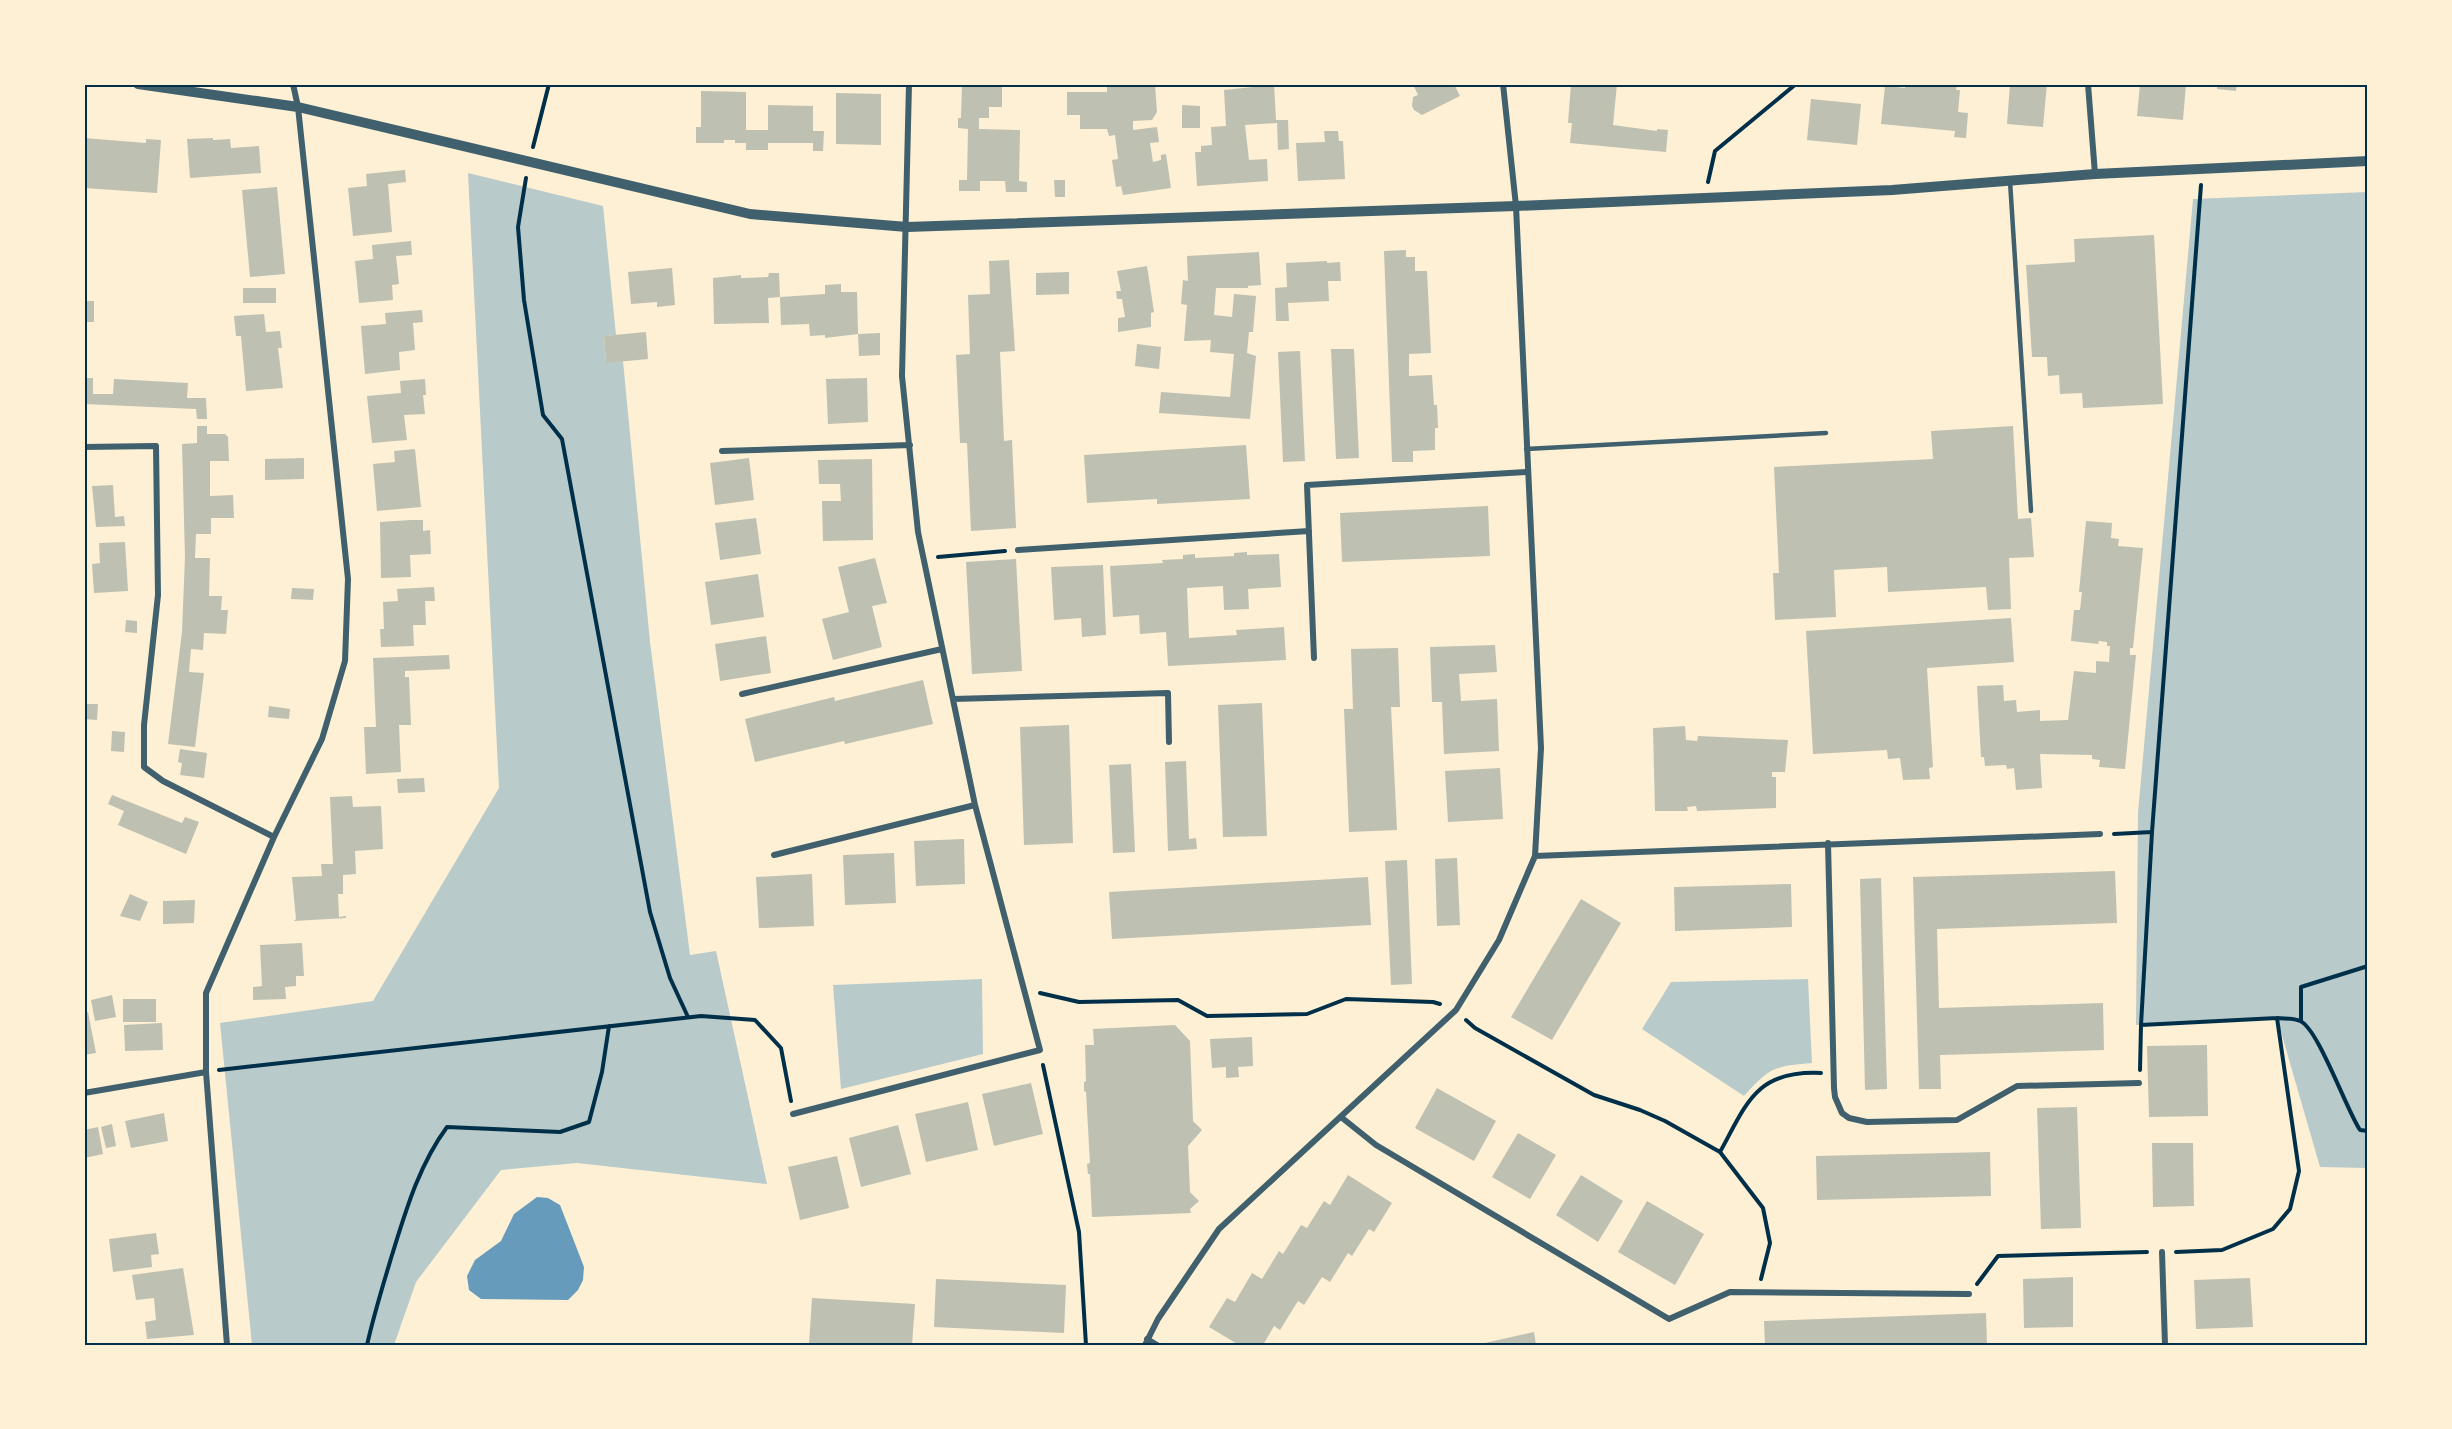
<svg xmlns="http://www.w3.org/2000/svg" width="2452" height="1429" viewBox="0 0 2452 1429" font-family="'Public Sans',sans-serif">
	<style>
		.green { fill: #b9caca }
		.water { fill: #669bbc }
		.building { fill: #bec0b2 }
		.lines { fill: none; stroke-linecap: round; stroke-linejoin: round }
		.path { stroke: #003049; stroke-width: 4 }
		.service { stroke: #3f606c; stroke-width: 4.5 }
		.minor { stroke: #3f606c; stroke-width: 6 }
		.tertiary { stroke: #3f606c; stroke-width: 10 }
		.neatline { fill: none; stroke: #003049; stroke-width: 2 }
	</style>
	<rect width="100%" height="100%" fill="#fdf0d5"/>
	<path class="green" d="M468 173 603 206 616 335 604 336 606 362 623 361 650 642 690 955 716 951 767 1184 577 1163 501 1170 416 1282 394 1345H252L220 1023 373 1001 499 788Z
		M2368 192V1168L2320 1167 2277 1018 2136 1025 2138 813 2193 199Z
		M982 979 983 1054 841 1089 833 985Z
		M1808 979 1812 1063C1774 1066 1769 1068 1744 1096L1642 1029 1671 982Z"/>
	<path class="water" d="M537 1197 548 1198 560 1205 584 1267 583 1280 578 1290 568 1300 481 1299 469 1290 467 1276 475 1260 501 1241 514 1214Z"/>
	<path class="building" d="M962 84H1002V107H989V118H979V129L1020 130 1019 181 1027 182V192H1006L1005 181H980V191H959V180H967L968 129 958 128V118H961Z
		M1107 84H1155L1157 112 1152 120 1133 121V130L1157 127 1159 142 1150 143 1153 162 1161 160V155L1166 154 1171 188 1123 195 1121 186 1116 187 1112 160 1118 159 1115 135 1109 136 1107 129H1080V115H1067V92H1107Z
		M1262 84H1274L1276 120H1288L1289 149 1278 150 1277 123 1245 125 1249 160 1267 159 1268 181 1197 186 1195 152H1201V146L1212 145 1211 127 1226 126 1224 90 1263 86Z
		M1413 84H1454L1460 96 1422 115 1414 110 1412 106 1413 97 1418 95Z
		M1571 84H1617L1613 125 1657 131V129L1668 130 1666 152 1570 143 1572 123H1568Z
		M1923 84H1957L1956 90H1960L1958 112 1968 113 1966 138 1954 137 1955 131 1881 124 1885 86 1905 88V85L1922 87Z
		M2010 84H2047L2043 127 2007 124Z
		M2140 84H2186L2183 120 2137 116Z
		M2217 84H2237L2236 91 2217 89Z
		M701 91 746 92V130H768V105L813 106V131H824L823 151H813V143H768V150H746V143H735V140H724V143H696V127H701Z
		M836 93 881 94V145L836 144Z
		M1811 99 1861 104 1857 145 1807 140Z
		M1182 105 1200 106V128H1182Z
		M1324 131H1338L1339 141H1343L1345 179 1298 181 1296 143 1325 142Z
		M84 138 146 143V139L161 140 157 193 84 188Z
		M213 138V140L230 139 231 148 259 146 261 173 190 178 187 139Z
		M405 170 406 182 388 184 392 232 353 236 348 188 367 186 366 174Z
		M1054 180H1065V197H1055Z
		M277 187 285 274 250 277 242 190Z
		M2154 235 2163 404 2083 408 2082 393 2060 394 2059 375 2048 376 2047 357H2032L2026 265 2075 262 2074 239Z
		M411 241 412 255 396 256 399 284 392 285 393 300 359 303 355 261 373 259 372 245Z
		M1406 250V257H1415V271H1427L1431 353 1409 354V376L1432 375 1434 405H1437L1438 428H1435V450L1413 451V462H1392L1384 251Z
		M1259 252 1261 285 1248 286V288H1216L1214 315 1232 317 1234 294 1256 296 1253 332H1249L1247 353 1256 356 1250 419 1159 413 1161 392 1230 397 1234 354 1210 352 1211 340 1184 341 1187 305 1181 304 1183 280 1188 281 1187 256Z
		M1009 260 1015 351 1000 352 1004 441 1012 440 1016 528 971 531 967 443H960L956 355 970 354 968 295 990 294 989 261Z
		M1327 261V263L1340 262 1341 281H1328L1329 301 1288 303 1289 321H1276L1275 288 1287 287 1286 263Z
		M1147 266 1154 312 1151 313V327L1118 332V318L1125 317 1122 299H1117L1116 291H1121L1117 271Z
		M672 268 675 305 657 307V302L631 304 628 272Z
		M1069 272V294L1036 295V273Z
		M769 273H779L780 297 768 298 769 323 714 324 713 278 741 275V278L768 277Z
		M841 284V292H857L858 334 825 338V335L810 336 809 324 781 325 780 297 825 294V285Z
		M243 288H276V303H243Z
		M84 301H94V322H84Z
		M422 310 423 322 413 323 415 350 399 352 400 370 365 374 361 326 386 324 385 313Z
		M264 314 266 332 280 331 282 348H278L283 388 246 391 241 336H236L234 316Z
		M646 332 648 359 606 363 604 336Z
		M880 333V355L859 356 858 334Z
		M1137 344 1161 347 1159 369 1135 366Z
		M1331 349H1354L1359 458 1336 459Z
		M1300 351 1305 461 1283 462 1278 352Z
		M84 378H93V394H113L114 379 188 383 187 398H206L207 419H197L196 409 84 404Z
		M867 378 868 422 828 424 826 379Z
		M425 379 426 395H423L425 414 404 415 407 440 372 443 367 396 401 393 400 381Z
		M197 426H207V434H225L228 437 229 461H210V496L233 495 234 518H211V534H196L195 558H210L209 596H222L221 610H228L226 634 204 633 203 650 191 649 189 672 204 673 195 747 168 744 182 632 185 557 182 444 197 443Z
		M2013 426 2018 519 2031 518 2034 557 2009 558 2011 609 1988 610 1986 587 1888 592 1887 567 1834 570 1836 617 1775 620 1773 573H1779L1774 467 1933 459 1931 431Z
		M1246 445 1250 499 1157 504V499L1087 503 1084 455Z
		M415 449 421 507 377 511 373 464 395 462 394 451Z
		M304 458V479L265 480V459Z
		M749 458 754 500 715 505 710 463Z
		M872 459 873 540 823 541 822 501H841L840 484H819L818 460Z
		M113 485 115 517 124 516 125 526 96 527 92 486Z
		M1488 506 1490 556 1342 562 1340 513Z
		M756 518 761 554 720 560 715 523Z
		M411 520H423V531L430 530 431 554 410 555 411 577 381 578 380 522Z
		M2086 521 2112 523 2111 538 2119 539 2118 546 2143 548 2133 648H2130V655H2136L2125 769 2099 767 2100 760 2092 759V755L2040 754 2042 788 2016 790 2014 768 2007 769 2006 765 1985 766 1984 757H1981L1977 686 2003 685 2004 701 2016 700 2017 712 2040 710V721L2068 720 2074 671 2096 673V661L2109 662 2110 646H2107V642L2099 641 2098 644 2071 641 2074 610H2080L2082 592H2079Z
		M125 542 128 591 94 593 92 564 100 563 99 543Z
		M1247 552V555L1279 554 1281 587 1248 589 1249 609 1224 610 1223 586 1187 588 1189 638 1237 635 1236 630 1284 627 1286 660 1168 666 1166 632 1140 634 1139 615 1113 617 1110 566 1163 563 1162 560 1183 559V555L1195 554V558L1234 556V553Z
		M875 558 887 603 872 606 882 647 833 660 822 619 849 612 838 567Z
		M1016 559 1022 671 972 674 966 562Z
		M1103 565 1106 635 1082 637 1081 618 1054 620 1051 567Z
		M758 574 764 617 711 625 705 582Z
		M434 587 435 601H425L426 625H413L414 646 381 647 380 629H384L383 602 398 601 397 589Z
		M292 588 314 589 313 600 291 599Z
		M2011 618 2014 662 1927 668 1933 767 1929 768 1930 779 1903 780 1900 758 1888 759 1887 750 1813 754 1806 631Z
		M126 620 137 621V633L125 632Z
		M766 636 771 673 720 681 715 644Z
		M1495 645 1497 672 1459 674 1461 701 1497 699 1499 751 1444 754 1442 702H1432L1430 647Z
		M1398 648 1400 707H1391L1397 830 1349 832 1344 709H1353L1351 649Z
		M449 655 450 669 405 671V677H409L411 725H399L401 772 366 774 364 727H376L373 658Z
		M923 680 933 724 845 744 844 741 755 762 745 719 834 697 835 701Z
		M1262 703 1267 836 1223 837 1218 705Z
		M84 704H98L97 720 84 719Z
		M269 706 290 709 289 719 268 717Z
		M1069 725 1073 843 1024 845 1020 727Z
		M1685 726 1686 740 1697 741 1698 736 1788 740 1785 772H1772V777H1776V808L1697 811 1696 806 1687 807 1688 811H1655L1653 728Z
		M112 731 125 732 124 752 111 751Z
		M180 749 207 753 204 778 180 775 182 763 178 762Z
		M1186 761 1189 839 1196 838 1197 849 1168 851 1165 762Z
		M1131 764 1135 852 1113 853 1109 765Z
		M1500 768 1503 819 1448 822 1445 771Z
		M424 778 425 792 398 793 397 779Z
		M112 795 182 823 185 817 199 822 186 854 118 825 124 811 108 804Z
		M352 796 353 807 381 806 383 849 355 851 356 874 343 875V894H338L339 917 346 916V918L294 921 296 919 292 877 322 876 321 864H333L330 797Z
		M964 839 965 884 916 886 914 841Z
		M894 853 896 903 845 905 843 855Z
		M1457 858 1460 925 1437 926 1435 859Z
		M1407 860 1412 984 1391 985 1385 861Z
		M2115 871 2117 923 1937 929 1939 1008 2103 1003 2104 1050 1940 1055 1941 1089H1919L1913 877Z
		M812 874 814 926 759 928 756 877Z
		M1368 877 1371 925 1112 939 1109 892Z
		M1881 878 1887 1089 1865 1090 1860 879Z
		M1791 884 1792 927 1675 931 1674 887Z
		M130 894 148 902 140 921 120 916Z
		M1581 899 1621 923 1552 1040 1511 1017Z
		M195 900 194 923 163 924V901Z
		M302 943 304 976H296V986L285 987 286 999 253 1000V987L262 986 260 945Z
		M112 995 116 1017 95 1021 91 1000Z
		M123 999H156V1022H123Z
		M88 1012 96 1053 84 1055V1013Z
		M162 1023 163 1050 125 1051 124 1025Z
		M1175 1025 1190 1041 1193 1121 1202 1130 1188 1146 1190 1192 1199 1201 1190 1209 1191 1213 1092 1217 1090 1174H1088L1087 1164 1090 1163 1086 1092 1084 1091V1082L1086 1081 1085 1045H1094L1093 1029Z
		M1252 1037 1253 1066 1238 1067 1239 1077 1226 1078V1067L1212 1068 1210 1039Z
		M2207 1045 2208 1116 2149 1117 2147 1046Z
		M1031 1083 1043 1134 994 1146 982 1094Z
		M1437 1088 1496 1121 1474 1161 1415 1128Z
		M968 1102 978 1150 926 1162 915 1114Z
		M2077 1107 2081 1228 2041 1229 2037 1108Z
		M164 1113 168 1141 131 1148 125 1121Z
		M112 1124 116 1146 106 1148 101 1127Z
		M898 1125 911 1174 861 1187 849 1138Z
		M98 1127 103 1154 84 1158V1130Z
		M1518 1133 1556 1155 1530 1199 1492 1177Z
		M2152 1143H2193L2194 1206 2153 1207Z
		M1990 1152 1991 1196 1817 1200 1816 1156Z
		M837 1156 849 1208 800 1220 788 1167Z
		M1348 1175 1392 1203 1374 1232 1369 1229 1352 1256 1348 1253 1330 1282 1322 1277 1304 1305 1298 1301 1280 1330 1274 1326 1263 1345H1239L1209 1327 1227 1298 1235 1302 1252 1273 1262 1279 1279 1251 1283 1254 1301 1225 1307 1228 1324 1201 1330 1205Z
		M1581 1175 1623 1201 1598 1242 1556 1215Z
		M1647 1201 1704 1234 1675 1285 1618 1252Z
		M156 1233 159 1254 151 1255 152 1267 113 1272 109 1239Z
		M183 1268 194 1335 147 1339 145 1322 156 1320 154 1298 136 1300 132 1275Z
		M2073 1277V1327L2024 1328 2023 1279Z
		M2250 1278 2253 1327 2196 1329 2194 1280Z
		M936 1279 1066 1285 1064 1333 934 1327Z
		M812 1298 915 1304 912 1345 809 1344Z
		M1986 1313 1987 1345H1765L1764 1321Z
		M1534 1332 1536 1345H1480V1344Z"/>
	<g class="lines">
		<path class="path" d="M533 147 549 84
			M526 178 518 227 524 300 543 415 562 439 650 912 670 978 688 1017
			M1708 182 1715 151 1796 84
			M938 557 1005 551
			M2114 834 2152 832
			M1040 993 1079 1002 1178 1000 1207 1016 1307 1014 1346 999 1433 1002 1440 1004
			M2277 1018C2284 1019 2294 1018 2300 1021 2318 1028 2346 1109 2360 1130L2368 1131
			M1466 1020 1475 1028 1594 1095 1640 1110 1665 1121 1720 1152 1763 1208 1770 1243 1761 1279
			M2301 1021V987L2368 966
			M2141 1025 2152 832 2201 185
			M1043 1065 1079 1232 1086 1345
			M219 1070 701 1016 755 1020 781 1048 791 1101
			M2140 1070 2141 1025 2277 1018 2299 1171 2290 1209 2273 1229 2222 1250 2176 1252
			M1720 1152C1747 1103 1756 1070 1821 1073
			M1977 1284 1998 1256 2147 1252
			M367 1345C374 1314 383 1285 392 1255 406 1210 419 1165 447 1127L560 1132 589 1122 602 1072 609 1026"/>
		<path class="service" d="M2010 181 2031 511
			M1526 449 1826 433"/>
		<path class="minor" d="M2088 84 2095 174
			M84 447 156 446 158 595 144 725V767L163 781 274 837
			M722 451 910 445
			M1018 550 1309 531
			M1314 658 1307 485 1527 472
			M742 694 942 649
			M953 699 1168 693 1169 742
			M1828 843 1834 1088 1835 1097 1842 1113 1849 1118 1867 1122 1957 1120 2017 1086 2139 1083
			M774 855 975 805
			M1535 856 2100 834
			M84 1093 206 1072
			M793 1114 1040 1050 975 805 918 532 902 376 909 84
			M1341 1117 1376 1145 1669 1319 1730 1292 1969 1294
			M2162 1252 2165 1345
			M1147 1339 1157 1345
			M227 1345 206 1072V993L274 837 322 739 345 661 348 579 298 107 293 84
			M1145 1345 1158 1319 1219 1229 1456 1010 1499 940 1535 856 1541 748 1516 206 1503 84"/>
		<path class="tertiary" d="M138 84 298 107 750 214 907 227 1516 206 1892 190 2095 174 2368 161"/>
	</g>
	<rect width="2452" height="1429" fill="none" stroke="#fdf0d5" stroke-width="171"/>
	<rect x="86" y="86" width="2280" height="1258" class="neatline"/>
</svg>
